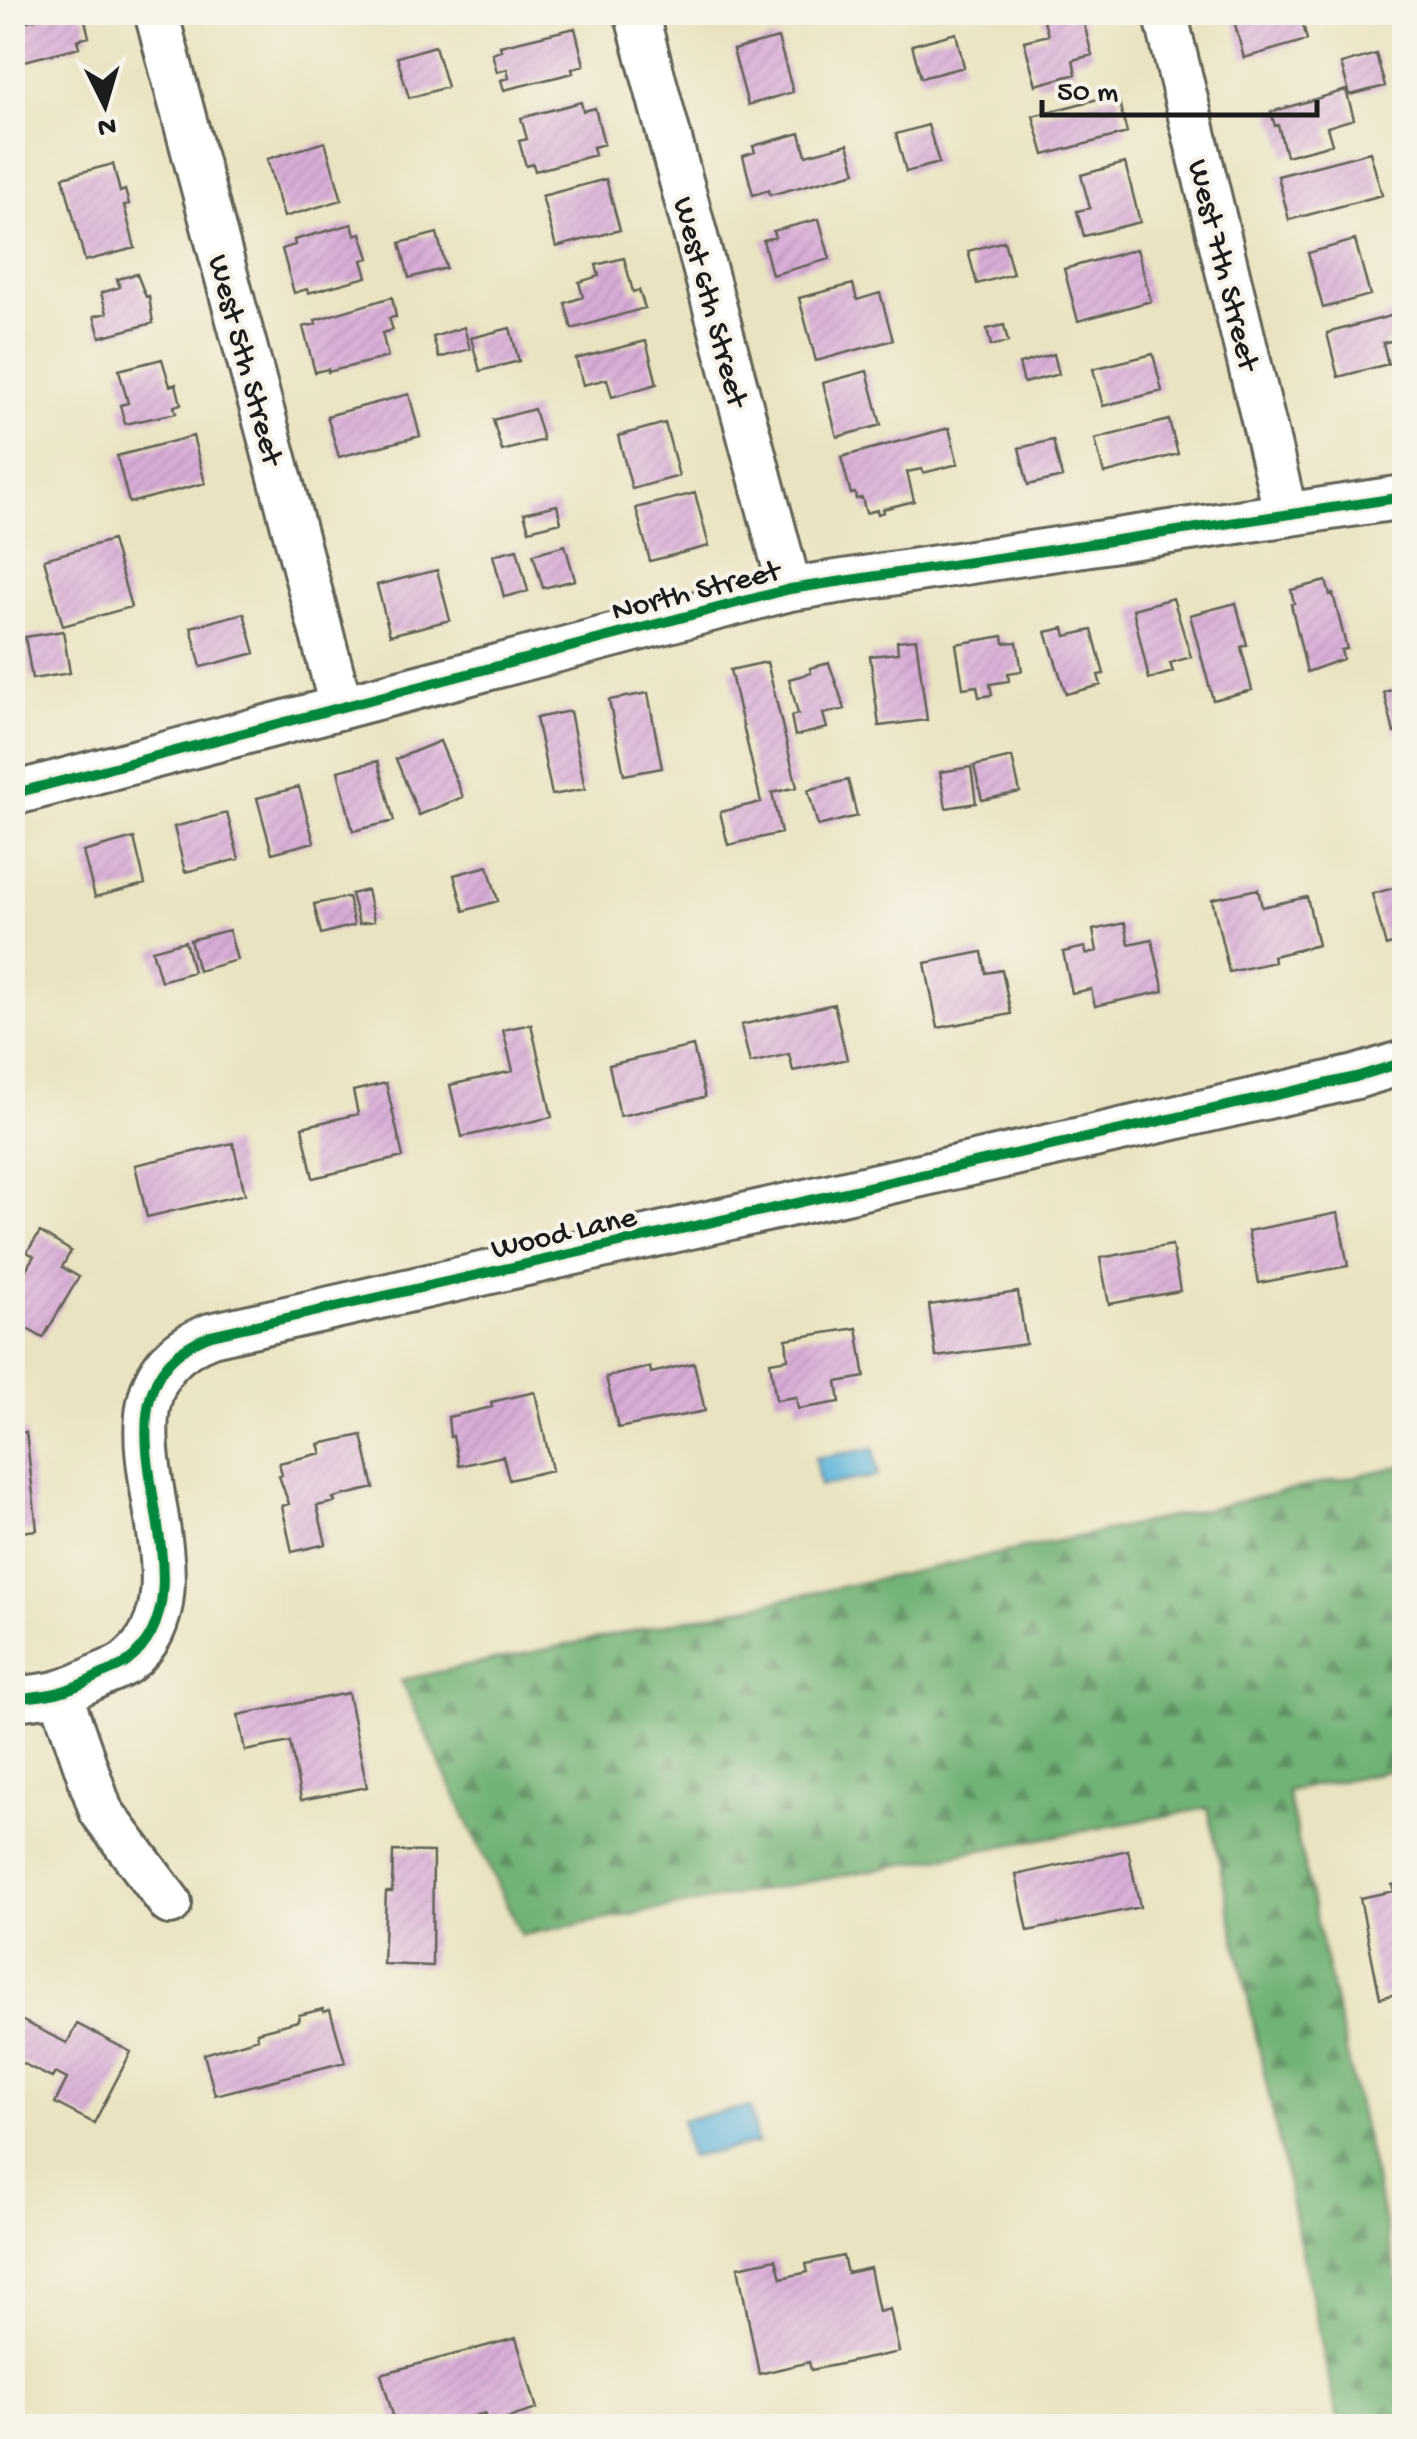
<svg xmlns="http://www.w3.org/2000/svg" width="1417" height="2439" viewBox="0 0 1417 2439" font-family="'Gochi Hand',sans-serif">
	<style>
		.forest { fill: url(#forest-firs); stroke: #466749; stroke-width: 2.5 }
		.water { fill: #5cb3d9; stroke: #3c687a; stroke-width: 2.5 }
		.building { fill: url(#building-hatch) }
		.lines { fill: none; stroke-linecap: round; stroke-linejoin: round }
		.minor-casing { stroke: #646256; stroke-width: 48 }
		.minor { stroke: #fff; stroke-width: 42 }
		.cycleway-casing { stroke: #f7f3e8; stroke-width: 16 }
		.cycleway { stroke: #00873e; stroke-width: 10 }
		.labels { text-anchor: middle; stroke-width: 8; stroke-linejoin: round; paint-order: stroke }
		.street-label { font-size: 32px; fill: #1c1c1c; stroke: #f7f3e8 }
	</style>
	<defs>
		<pattern id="forest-firs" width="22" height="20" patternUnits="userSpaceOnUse" patternTransform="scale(2.5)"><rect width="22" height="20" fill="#71b276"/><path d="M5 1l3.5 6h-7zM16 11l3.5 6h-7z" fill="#5c9060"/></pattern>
		<pattern id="building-hatch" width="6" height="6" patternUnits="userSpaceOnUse" patternTransform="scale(2.5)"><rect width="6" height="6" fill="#d8add7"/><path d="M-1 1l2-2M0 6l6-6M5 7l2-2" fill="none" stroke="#b994b8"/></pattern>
	</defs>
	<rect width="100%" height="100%" fill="#f7f3e8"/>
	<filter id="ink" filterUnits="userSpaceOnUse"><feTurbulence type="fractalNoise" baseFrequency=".01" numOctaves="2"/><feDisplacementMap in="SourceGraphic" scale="20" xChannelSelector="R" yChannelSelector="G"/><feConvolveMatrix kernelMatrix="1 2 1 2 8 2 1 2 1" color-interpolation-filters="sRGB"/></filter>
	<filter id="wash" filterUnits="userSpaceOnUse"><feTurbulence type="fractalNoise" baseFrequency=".0048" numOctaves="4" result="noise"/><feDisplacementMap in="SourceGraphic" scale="40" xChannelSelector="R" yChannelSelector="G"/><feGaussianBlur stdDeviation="2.25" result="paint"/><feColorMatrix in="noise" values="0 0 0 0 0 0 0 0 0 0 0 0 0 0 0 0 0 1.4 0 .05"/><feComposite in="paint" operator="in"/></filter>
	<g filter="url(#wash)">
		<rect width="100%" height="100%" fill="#eae3c1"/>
		<path class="forest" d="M1404 1465V1768L1287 1791 1404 2308V2426H1339L1208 1808 521 1935 401 1680 1129 1526Z"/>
		<path class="water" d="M874 1448 878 1476 820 1486 815 1458Z
			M750 2107 757 2144 689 2157 682 2120Z"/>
		<g id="blocks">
			<path class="building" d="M63 12H83L89 37 77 40 79 47 21 62 12 25Z
				M1064 12H1081L1092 55 1073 60 1076 74 1036 85 1024 41 1048 35 1043 18Z
				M1235 12H1300L1307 40 1244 58 1232 13Z
				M575 28 584 65 572 69 573 73 504 90 501 80 509 78 507 69 497 72 492 53 501 50 500 46Z
				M956 33 964 67 921 78 912 45Z
				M778 38 793 92 748 105 733 50Z
				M435 46 447 87 409 98 397 57Z
				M1376 54 1385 86 1350 95 1341 64Z
				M1346 90 1354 119 1327 127 1332 144 1286 156 1278 125 1275 126 1271 112Z
				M1117 94 1127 133 1044 155 1033 116Z
				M581 102 583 111 595 108 604 144 593 147 595 155 535 171 533 164 526 166 519 141 527 139 521 118Z
				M928 125 939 163 906 172 896 134Z
				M800 133 806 155 848 144 856 172 770 195 769 190 753 195 743 156 755 152 753 146Z
				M325 142 342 200 284 217 267 159Z
				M1370 152 1382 195 1289 220 1278 176Z
				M1125 163 1140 222 1084 236 1077 211 1090 208 1081 175Z
				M113 164 120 192 125 190 129 204 124 205 135 248 85 261 63 177Z
				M606 179 620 230 556 247 542 196Z
				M819 219 830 259 772 275 763 240 775 237 773 231Z
				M352 224 355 235 361 233 369 258 362 260 367 277 308 293 307 289 294 293 282 249 295 245 294 240Z
				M437 233 446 268 409 278 400 243Z
				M1355 240 1370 295 1323 308 1308 253Z
				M1004 241 1013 274 977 284 968 251Z
				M1137 249 1151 301 1078 321 1064 269Z
				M624 258 633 292 639 290 645 308 572 329 565 303 583 297 579 282 599 276 596 265Z
				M137 274 146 297 149 296 153 323 100 337 94 316 107 313 101 293 120 287 117 279Z
				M853 284 857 300 880 293 893 340 816 361 799 298Z
				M392 297 396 317 389 318 393 330 382 333 388 357 328 372V369L315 372 303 327 316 324 315 320Z
				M1394 315 1401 338 1383 343 1388 364 1338 377 1327 333Z
				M1004 325 1008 342 991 346 987 329Z
				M464 327 470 349 439 358 433 337Z
				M510 328 519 361 480 371 471 338Z
				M646 341 657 384 612 397 607 379 583 385 576 359Z
				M1054 354 1059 374 1024 383 1019 364Z
				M1153 354 1162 391 1103 406 1093 369Z
				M162 359 170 386 176 384 181 404 174 406 176 413 125 424 120 405 128 403 119 370Z
				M867 371 881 425 837 437 823 383Z
				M409 394 420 436 339 457 327 416Z
				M534 409 543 440 502 451 493 420Z
				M1169 420 1178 454 1104 474 1095 439Z
				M665 423 679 476 632 489 618 436Z
				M949 428 958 464 923 473 922 469 907 472 914 501 883 509 884 512 878 514 877 510 866 513 862 498 856 499 855 493 851 494 841 457Z
				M193 436 205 483 129 503 117 456Z
				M1053 440 1062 477 1028 485 1019 448Z
				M695 493 709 546 650 561 636 508Z
				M557 505 561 522 529 530 524 513Z
				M112 540 131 607 63 626 44 559Z
				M565 545 575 580 543 588 533 554Z
				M517 549 528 591 504 597 493 555Z
				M437 570 450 620 390 635 377 585Z
				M1326 581 1330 595 1333 594 1347 649 1341 650 1343 659 1307 672 1291 604 1294 603 1291 590Z
				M1173 598 1191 657 1170 663 1173 672 1149 679 1133 609Z
				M1236 603 1247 645 1241 647 1252 690 1213 700 1190 615Z
				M244 613 255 653 201 667 191 627Z
				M1064 628 1066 636 1092 630 1104 674 1098 675 1101 685 1066 694 1046 632Z
				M63 631 70 673 32 679 25 637Z
				M1003 636 1004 643 1017 642 1022 671 1008 673 1009 681 990 684 992 695 979 697 977 686 963 688 956 644Z
				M916 639 927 720 879 726 870 656 898 653 897 641Z
				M767 662 797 787 772 793 781 833 728 845 720 812 761 802 730 670Z
				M829 663 845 709 823 714 827 728 795 736 791 716 798 714 789 679 811 673 810 668Z
				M1404 679V730L1394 733 1384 692 1399 688 1397 680Z
				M648 693 662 768 624 775 609 700Z
				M570 711 585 789 552 795 536 718Z
				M440 741 463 797 419 815 396 759Z
				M1012 757 1020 792 982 800 974 766Z
				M378 761 394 821 353 831 338 771Z
				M971 767 976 803 946 808 940 772Z
				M848 780 857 816 818 826 808 790Z
				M299 787 314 842 272 853 257 798Z
				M227 813 239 859 185 872 174 827Z
				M134 838 145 884 95 897 83 852Z
				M488 866 498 901 464 911 454 875Z
				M1404 885V940L1386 946 1372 894Z
				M1258 889 1262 907 1307 897 1318 945 1273 956 1274 962 1229 972 1212 899Z
				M367 890 374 921 359 924 351 894Z
				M348 897 354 925 321 934 314 904Z
				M1125 923 1129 944 1152 939 1164 991 1095 1006 1091 989 1072 993 1063 952 1085 947 1086 954 1097 951 1093 930Z
				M229 930 237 960 198 971 190 940Z
				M185 941 193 972 161 981 152 950Z
				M982 952 986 973 1002 970 1011 1014 938 1028 925 963Z
				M834 1004 847 1059 793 1071 789 1054 750 1063 741 1025Z
				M531 1024 552 1117 462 1137 450 1085 513 1071 503 1030Z
				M693 1046 705 1097 620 1116 609 1065Z
				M386 1083 403 1157 313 1178 302 1127 358 1114 353 1091Z
				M233 1143 245 1194 147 1217 135 1165Z
				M1338 1213 1348 1266 1259 1283 1248 1231Z
				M40 1232 71 1251 62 1267 79 1277 43 1338 12 1320V1292L34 1256 27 1252Z
				M1172 1245 1180 1291 1109 1304 1100 1258Z
				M1018 1292 1026 1344 936 1357 929 1305Z
				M857 1328 865 1377 837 1382 840 1402 798 1409 796 1397 776 1400 770 1362 788 1359 786 1339Z
				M694 1363 705 1411 618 1428 606 1377 650 1367 651 1373Z
				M535 1392 552 1470 509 1480 503 1456 459 1466 453 1436 450 1437 448 1417 492 1407 491 1402Z
				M26 1432 37 1530 12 1533V1433Z
				M362 1435 374 1488 333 1498 335 1502 317 1506 326 1544 292 1552 282 1506 289 1504 279 1476 282 1475 279 1463 322 1453 319 1444Z
				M348 1693 367 1787 301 1800 290 1742 245 1751 238 1715Z
				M1128 1850 1140 1907 1028 1931 1016 1875Z
				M393 1851 433 1852 432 1966 383 1964 386 1892H392Z
				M1404 1882V1992L1380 1998 1360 1898 1394 1891 1392 1885Z
				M323 2009 324 2012 330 2010 345 2062 215 2095 204 2054 258 2038 257 2032 298 2021 299 2015Z
				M19 2019 67 2043 77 2024 131 2052 94 2123 55 2103 67 2079 55 2073 52 2078 12 2058V2032Z
				M843 2256 847 2273 870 2268 879 2312 890 2309 899 2352 811 2370 809 2362 759 2374 738 2267 776 2259 781 2278 808 2272 806 2264Z
				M516 2338 537 2409 488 2424 485 2413 437 2426H396L381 2374Z"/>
		</g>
	</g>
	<g filter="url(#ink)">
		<use href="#blocks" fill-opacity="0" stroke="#646256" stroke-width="2.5"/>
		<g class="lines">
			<g class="minor-casing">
				<path id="minor" d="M156 12 341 706
					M636 12 790 589
					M1165 12 1286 515
					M12 794 790 589 1404 497
					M61 1695 101 1811 170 1903
					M12 1699C53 1695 63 1694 100 1675 108 1671 120 1668 127 1662 230 1582 63 1391 211 1335L1356 1077 1404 1062"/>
			</g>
			<use href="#minor" class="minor"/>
			<g class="cycleway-casing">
				<path id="cycleway" d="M12 794 790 589 1404 497
					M12 1699C53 1695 63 1694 100 1675 108 1671 120 1668 127 1662 230 1582 63 1391 211 1335L1356 1077 1404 1062"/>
			</g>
			<use href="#cycleway" class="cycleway"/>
		</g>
	</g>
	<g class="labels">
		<g class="street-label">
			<text transform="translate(1226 264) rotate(76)" y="11">West 7th Street</text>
			<text transform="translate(713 301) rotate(75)" y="11">West 6th Street</text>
			<text transform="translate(248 359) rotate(75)" y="11">West 5th Street</text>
			<text transform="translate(695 588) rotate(-14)" y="11">North Street</text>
			<text transform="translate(563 1230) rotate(-13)" y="11">Wood Lane</text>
		</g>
	</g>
	<rect width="1417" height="2439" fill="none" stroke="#f7f3e8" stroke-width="50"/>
	<g transform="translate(105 105) rotate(175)" stroke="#f7f3e8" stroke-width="8" paint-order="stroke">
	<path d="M0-8L18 38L0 25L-18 38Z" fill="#1c1c1c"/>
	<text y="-15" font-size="28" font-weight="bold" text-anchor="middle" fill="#1c1c1c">N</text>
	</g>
	<path d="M1042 100v15h275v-15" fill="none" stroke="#1c1c1c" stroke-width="5"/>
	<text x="1057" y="100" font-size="30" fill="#1c1c1c" stroke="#f7f3e8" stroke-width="8" paint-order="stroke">50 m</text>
</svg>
